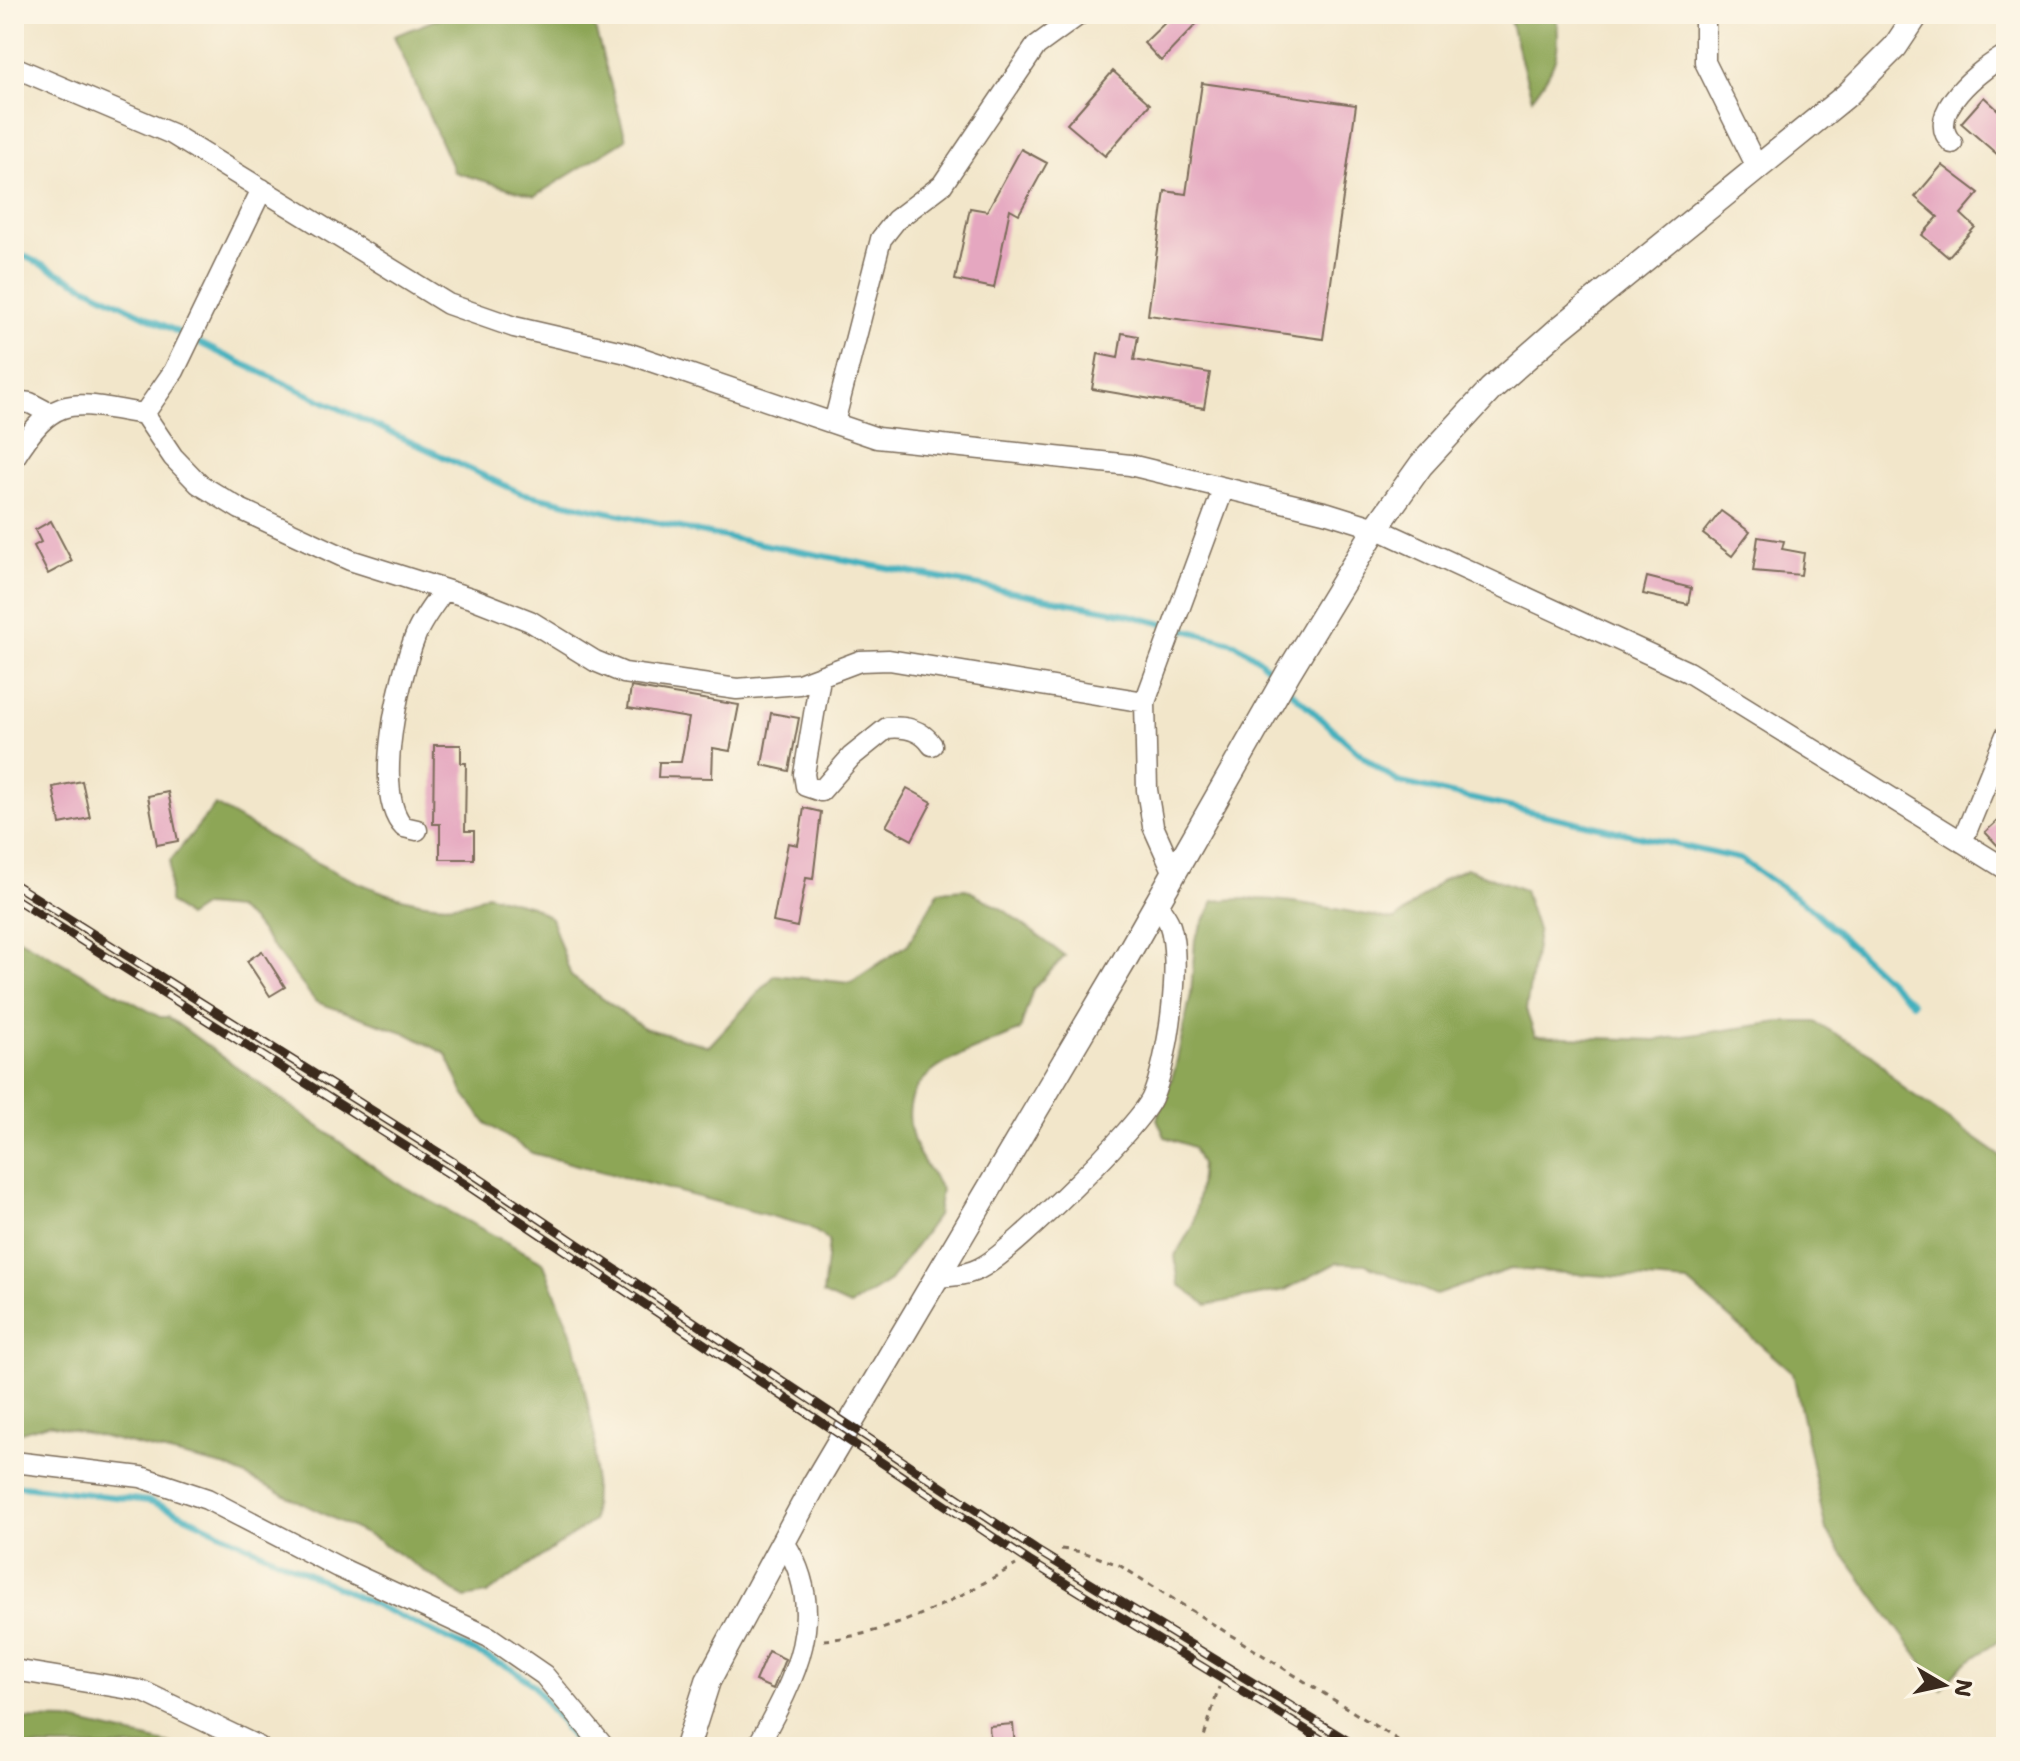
<svg xmlns="http://www.w3.org/2000/svg" width="2020" height="1761" viewBox="0 0 2020 1761" font-family="'Shantell Sans',sans-serif">
	<style>
		.forest { fill: #8da657; stroke: #64683a; stroke-width: 2 }
		.lines { fill: none; stroke-linecap: round; stroke-linejoin: round }
		.stream { stroke: #42b0be; stroke-width: 6 }
		.building { fill: #e5a7c0 }
		.minor-casing { stroke: #7b6c5a; stroke-width: 23 }
		.tertiary-casing { stroke: #7b6c5a; stroke-width: 27 }
		.path { stroke: #7b6c5a; stroke-width: 3; stroke-dasharray: 6 6; stroke-linecap: butt }
		.minor { stroke: #fff; stroke-width: 20 }
		.tertiary { stroke: #fff; stroke-width: 24 }
		.rail-casing { stroke: #3b2a1e; stroke-width: 9 }
		.rail { stroke: #fcf5e5; stroke-width: 6; stroke-dasharray: 18; stroke-linecap: butt }
	</style>
	<rect width="100%" height="100%" fill="#fcf5e5"/>
	<filter id="ink" filterUnits="userSpaceOnUse"><feTurbulence type="fractalNoise" baseFrequency=".0125" numOctaves="2"/><feDisplacementMap in="SourceGraphic" scale="16" xChannelSelector="R" yChannelSelector="G"/><feConvolveMatrix kernelMatrix="1 2 1 2 8 2 1 2 1" color-interpolation-filters="sRGB"/></filter>
	<filter id="wash" filterUnits="userSpaceOnUse"><feTurbulence type="fractalNoise" baseFrequency=".006" numOctaves="4" result="noise"/><feDisplacementMap in="SourceGraphic" scale="32" xChannelSelector="R" yChannelSelector="G"/><feGaussianBlur stdDeviation="1.8" result="paint"/><feColorMatrix in="noise" values="0 0 0 0 0 0 0 0 0 0 0 0 0 0 0 0 0 1.4 0 .05"/><feComposite in="paint" operator="in"/></filter>
	<g filter="url(#wash)">
		<rect width="100%" height="100%" fill="#f2e6ca"/>
		<path class="forest" d="M450 14H591L626 139 535 196 454 172 394 36Z
			M1508 14H1556C1562 52 1555 69 1532 98Z
			M215 805C276 839 420 937 487 894L531 906 551 918 571 976 644 1028 709 1046 775 975 850 983 908 944 939 891 966 889 1004 910 1065 956 1033 989 1020 1030C967 1057 881 1068 918 1152 924 1164 934 1176 941 1189L937 1216 890 1281 850 1306 823 1294 829 1241 808 1226 532 1153 486 1123 464 1094 446 1054 406 1033 316 1002 252 921 236 909 204 906 187 917 169 902 170 861Z
			M1466 868 1524 890 1538 933 1526 1010 1535 1036 1657 1040 1780 1022H1815L1873 1055 1901 1086 2006 1160V1636L1963 1665 1942 1689 1826 1531 1793 1373 1688 1282 1510 1269 1436 1295 1365 1264 1336 1263 1285 1290 1207 1305 1179 1285 1175 1256 1193 1225 1198 1198 1201 1165 1193 1147 1165 1137 1157 1119 1175 1069 1191 994 1195 939 1214 901C1274 893 1336 910 1395 920L1443 879Z
			M14 936 160 1017H168L395 1182 543 1262 574 1340 595 1438 593 1521 487 1594 465 1598 376 1539 227 1467 49 1424 14 1434Z
			M14 1719 68 1720 183 1747H14Z"/>
		<g class="lines">
			<path class="stream" d="M14 251 224 355 521 493 699 532 1122 613 1235 643 1260 660 1277 680
				M1286 687 1366 759 1398 782 1740 859 1810 907 1912 1003
				M14 1485 149 1501 168 1508 514 1670 534 1686 579 1747"/>
		</g>
		<g id="blocks">
			<path class="building" d="M1174 14H1206L1161 61 1144 43Z
				M1113 71 1150 104 1105 156 1067 124Z
				M1202 83 1356 105 1323 339 1148 315 1165 191 1186 194Z
				M1984 97 1998 110 2006 101V162L1961 123Z
				M1021 149 1047 163 1019 214 1010 209 994 288 955 280 970 208 987 211Z
				M1942 165 1979 193 1961 214 1975 227 1948 257 1922 235 1938 217 1915 197Z
				M1122 333 1138 336 1134 360 1210 373 1204 408 1092 389 1098 354 1118 358Z
				M1721 511 1750 532 1732 556 1703 534Z
				M51 521 72 561 48 574 34 546 41 542 35 530Z
				M1758 537 1784 541 1782 549 1804 553 1801 575 1753 571Z
				M1647 577 1691 588 1688 604 1643 594Z
				M631 687 739 705 730 751 713 748 712 778 658 777 659 762H681L689 718 628 708Z
				M771 713 799 718 789 771 762 765Z
				M434 745H461V763H466L465 831H474V859H440V824H433Z
				M82 781 90 818 60 824 53 787Z
				M907 788 932 802 912 840 886 826Z
				M168 792 178 841 157 845 148 796Z
				M804 808 821 812 813 879 806 878 797 927 773 922 788 843 798 845Z
				M2006 813V840L1998 846 1985 832Z
				M262 951 285 987 270 996 247 961Z
				M768 1651 785 1659 773 1689 755 1681Z
				M1013 1724 1015 1747H991L989 1726Z"/>
		</g>
	</g>
	<g filter="url(#ink)">
		<use href="#blocks" fill-opacity="0" stroke="#7b6c5a" stroke-width="2"/>
		<g class="lines">
			<g class="minor-casing">
				<path id="minor" d="M1705 14V62L1758 169
					M14 67 172 134 448 304 514 327 627 353 877 438 1130 465 1328 513 1376 528 1688 672 2006 869
					M1952 143C1922 114 1982 68 2006 55
					M14 401 30 403 49 413
					M144 414 173 457 199 484 240 509 350 560 474 599 530 621 595 661 624 673 737 689 799 684 860 661 889 660 1145 702
					M834 423 881 239 896 220 942 185 1036 46 1080 14
					M14 458C56 390 74 403 144 414L174 371 262 189
					M820 678 804 774 806 786 821 791 851 757 887 728C905 726 922 730 932 745
					M417 830 404 827C371 795 400 676 415 637 421 620 434 605 444 590
					M1962 842 2006 735
					M1174 873 1153 826 1147 790 1145 702 1223 490
					M937 1277C953 1276 970 1275 984 1266 1014 1249 1138 1128 1152 1098 1168 1063 1183 959 1169 923 1166 916 1160 909 1156 902
					M14 1462 141 1477 207 1499 338 1567 489 1637 544 1675 604 1747
					M14 1670 142 1691 259 1747
					M757 1747C794 1680 831 1615 784 1542"/>
			</g>
			<g class="tertiary-casing">
				<path id="tertiary" d="M687 1747 708 1681 815 1483 1124 961 1288 673 1376 528 1421 465 1491 389 1558 330 1847 95 1895 47 1917 14"/>
			</g>
			<path class="path" d="M1061 1549 1083 1552 1119 1565 1409 1747
				M824 1640C896 1634 955 1599 1016 1565
				M1201 1747 1219 1687"/>
			<use href="#minor" class="minor"/>
			<use href="#tertiary" class="tertiary"/>
			<g class="rail-casing">
				<path id="rail" d="M14 884 471 1173 1036 1550 1358 1747
					M14 898 465 1184 1029 1561 1334 1747"/>
			</g>
			<use href="#rail" class="rail"/>
		</g>
	</g>
	<rect width="2020" height="1761" fill="none" stroke="#fcf5e5" stroke-width="48"/>
	<g transform="translate(1944 1685) rotate(99)" stroke="#fcf5e5" stroke-width="6" paint-order="stroke">
	<path d="M0-6L14 30L0 20L-14 30Z" fill="#3b2a1e"/>
	<text y="-12" font-size="22" font-weight="bold" text-anchor="middle" fill="#3b2a1e">N</text>
	</g>
</svg>
